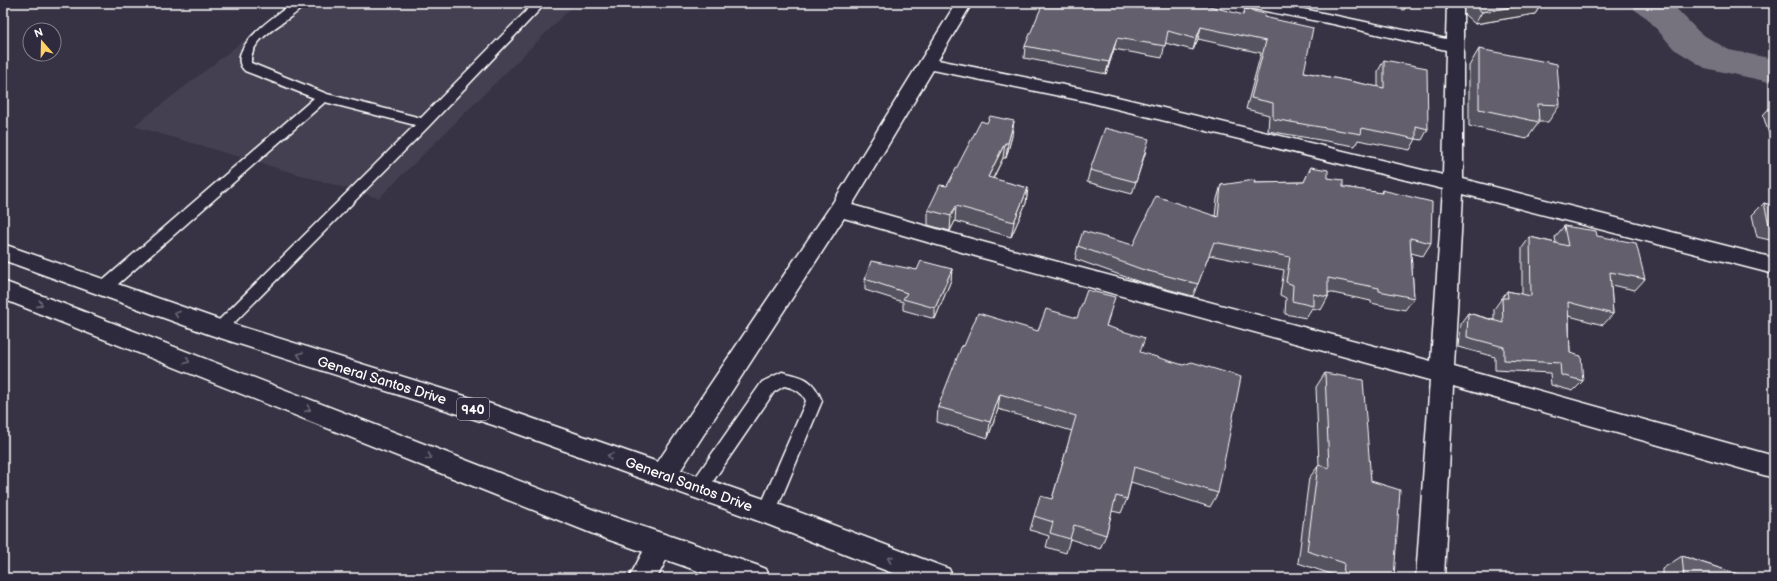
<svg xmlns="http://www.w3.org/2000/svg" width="1777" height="581" viewBox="0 0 1777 581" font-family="'Balsamiq Sans',sans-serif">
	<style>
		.built { fill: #444051 }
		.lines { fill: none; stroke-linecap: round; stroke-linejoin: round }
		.river { fill: #76737f; fill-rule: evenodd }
		.service-casing { stroke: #fff; stroke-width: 3 }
		.minor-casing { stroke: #fff; stroke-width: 3 }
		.trunk-casing { stroke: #fff; stroke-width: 3 }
		.service { fill: #2f2a3d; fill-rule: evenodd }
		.minor { fill: #2f2a3d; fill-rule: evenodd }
		.trunk { fill: #2f2a3d; fill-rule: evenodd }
		.wall { fill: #55525e; stroke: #fff }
		.shaded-wall { fill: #45424c; stroke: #fff }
		.building { fill: #635f6d; stroke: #fff }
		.oneway { stroke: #6d6a77 }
		.labels { text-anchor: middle; stroke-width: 4; stroke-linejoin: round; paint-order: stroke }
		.shield { fill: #2f2a3d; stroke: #c1bfc5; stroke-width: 1 }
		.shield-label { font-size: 13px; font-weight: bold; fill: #fff }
		.street-label { font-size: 14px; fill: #fff; stroke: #2f2a3d }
	</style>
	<rect width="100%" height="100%" fill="#373345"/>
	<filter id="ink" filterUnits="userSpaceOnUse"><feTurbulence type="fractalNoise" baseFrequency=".025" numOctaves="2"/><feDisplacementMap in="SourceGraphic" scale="8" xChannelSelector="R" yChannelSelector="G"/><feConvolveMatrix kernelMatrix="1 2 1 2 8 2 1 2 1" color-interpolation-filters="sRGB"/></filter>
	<g filter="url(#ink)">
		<path class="built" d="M292 3H576L379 198 134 126Z"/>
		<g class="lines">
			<path class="river" d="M1630 3H1671L1700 33 1729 50 1774 59V83L1705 68 1674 49 1647 18 1635 10Z"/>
			<g class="service-casing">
				<path id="service" d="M293 3H306C292 22 249 35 251 63L327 94 421 118 534 3H546L429 126 224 333 219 335 214 333 211 329 214 325 415 125 325 102 109 292 104 294 99 292 97 288 99 284 314 98 245 71C222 50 278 14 293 3Z
					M782 372C805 377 813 379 822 401L773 518 767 520 761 518 758 512 806 401C802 391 793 388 784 386L774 392 705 493 699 495 693 493 690 487 693 481 762 382Z"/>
			</g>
			<g class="minor-casing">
				<path id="minor" d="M956 3H972L938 60 1084 89 1443 175 1446 50 1333 24 1249 8 1243 7 1241 3H1275L1446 39 1447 3H1463V179L1774 258V274L1463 194 1454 367 1774 456V478L1453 386 1444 578H1416L1430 380 979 257 844 218 673 482 664 485 655 482 651 474 655 466 832 204ZM933 70 1084 101 1443 189 1431 361 979 241 852 205Z
					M660 533 669 537 673 546 657 578H629L651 537Z"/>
			</g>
			<g class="trunk-casing">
				<path id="trunk" d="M3 244 223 321 494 405 767 500 949 569 953 578H905L764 523 493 425 211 335 3 260Z
					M3 281 77 309 602 513 756 565 766 569 770 578H718L601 537 3 299Z"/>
			</g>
			<use href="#service" class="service"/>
			<use href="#minor" class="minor"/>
			<use href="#trunk" class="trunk"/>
		</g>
		<path class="wall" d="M1370 3H1408L1404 10Z
			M1464 3H1542L1535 14 1475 24 1464 14Z
			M1243 14 1264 17 1304 72 1378 87V71L1384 60 1428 129 1422 140 1416 139 1410 150 1358 140 1355 146 1268 131 1269 115 1246 109 1261 53 1198 39 1193 50 1165 43 1162 58 1114 49 1106 74 1024 58 1025 46Z
			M1479 49 1560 105 1548 122H1539L1527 139 1469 126V66Z
			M1774 103V150L1763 115Z
			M987 123 1012 136 1006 158H1003L993 179 1028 188 1026 203 1011 237 955 221 950 231 928 225V210L947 186Z
			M1146 151 1132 194 1087 182 1090 170Z
			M1311 167 1343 187 1381 193 1382 190 1431 243 1423 256 1411 253 1414 298 1405 310 1371 303V301L1328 292V297L1321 310 1312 308 1306 318 1285 314 1286 298 1280 295 1284 270 1209 255 1193 296 1137 281 1075 259 1078 246 1133 245 1215 216 1217 199 1221 185 1254 183 1304 182Z
			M1764 203 1774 206V241L1757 237 1752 215Z
			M1564 226 1597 236 1645 279 1635 290 1611 285 1613 314 1603 325 1569 316 1570 353 1583 381 1573 391 1551 385 1550 373 1495 370V357L1458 347 1460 324 1468 313 1494 320V309L1507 291 1522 294V248L1530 237 1556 243 1555 237Z
			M952 269 951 280 935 319 903 310V302L865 290V279L917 270Z
			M1110 314 1106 326 1140 352 1218 493 1210 507 1131 482 1127 499 1121 513 1112 511 1106 535 1100 549 1070 539 1066 553 1046 547 1049 536 1030 530 1034 516 1052 499 1072 431 998 409 988 438 937 422 938 407 964 346 1038 331Z
			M1325 373 1371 481 1394 578H1333L1334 575 1298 563 1309 478 1319 465 1316 387Z
			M1682 556 1750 578H1662V569Z"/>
		<path class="shaded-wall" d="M1538 3H1542L1535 14 1475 24 1482 12Z
			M1201 27 1198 39 1193 50 1196 39Z
			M1117 38 1114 49 1106 74 1109 62Z
			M1014 121 1012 136 1006 158 1008 143Z
			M1005 143 1003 158 986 192 988 177Z
			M1028 188 1026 203 1011 237 1014 222Z
			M956 206 955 221 950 231 951 216Z
			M952 269 951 280 935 319V308Z
			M1000 394 998 409 988 438 990 422Z"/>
		<path class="building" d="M1043 3H1198L1243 15 1245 9 1265 14 1264 17 1313 28 1304 72 1384 88V60L1427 68 1428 129 1416 126V139L1362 128 1361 134 1273 119V103L1251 98 1266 41 1201 27 1196 39 1168 31 1165 46 1117 38 1109 62 1025 46Z
			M1471 3H1538L1482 12Z
			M1479 49 1557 64 1560 105 1538 104 1539 122 1479 109Z
			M990 116 1014 121 1008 143H1005L988 177 1028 188 1014 222 956 206 951 216 928 210 940 185 947 186 981 121 987 123Z
			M1105 128 1149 139 1136 182 1090 170Z
			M1311 167 1328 170V178L1343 180V187L1382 193V190L1432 202 1431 243 1410 238 1414 298 1379 291V288L1328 278V297L1313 294V306L1292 301 1293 285 1286 282 1290 257 1214 242 1198 284 1141 269 1078 246 1083 231 1133 245 1156 196 1218 217 1221 185 1255 180 1254 183 1304 182Z
			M1764 203 1774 206V226L1769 225Z
			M1564 226 1596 231 1597 236 1636 243 1645 279 1610 272 1613 314 1568 302 1570 353 1581 356 1583 381 1561 375 1560 363 1504 360V347L1467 337 1468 313 1503 323 1502 298H1508L1507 291 1531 296 1530 237 1568 246Z
			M871 261 917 270 921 261 952 269 935 308 903 299 907 293 865 279Z
			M1087 290 1115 297 1106 326 1145 338 1140 352 1183 365 1192 362 1241 377 1218 493 1134 467 1127 499 1116 496 1106 535 1074 525 1070 539 1050 533 1053 522 1034 516 1040 496 1052 499 1076 416 1000 394 990 422 938 407 962 345 964 346 978 313 1038 331 1046 309 1077 318Z
			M1325 373 1363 380 1371 481 1400 490 1394 578H1343L1344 563 1307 551 1318 465 1329 468Z
			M1682 556 1750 578H1684Z"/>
		<defs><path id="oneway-chevron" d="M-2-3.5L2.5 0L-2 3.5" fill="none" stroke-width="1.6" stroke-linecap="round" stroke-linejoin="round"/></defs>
		<g class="oneway">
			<use href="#oneway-chevron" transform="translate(40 304) rotate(20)"/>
			<use href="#oneway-chevron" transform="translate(177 314) rotate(-160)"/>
			<use href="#oneway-chevron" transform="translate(300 355) rotate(-163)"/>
			<use href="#oneway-chevron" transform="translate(187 361) rotate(22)"/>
			<use href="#oneway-chevron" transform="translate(308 409) rotate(22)"/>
			<use href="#oneway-chevron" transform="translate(610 456) rotate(-161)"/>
			<use href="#oneway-chevron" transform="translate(429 457) rotate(22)"/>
			<use href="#oneway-chevron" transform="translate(890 559) rotate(-159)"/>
		</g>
	</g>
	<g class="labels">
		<rect class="shield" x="457" y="398" width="32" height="22" rx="3"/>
		<g class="shield-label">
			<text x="473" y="414">940</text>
		</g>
		<g class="street-label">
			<text transform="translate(382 380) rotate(17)" y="5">General Santos Drive</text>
			<text transform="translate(689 484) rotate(20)" y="5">General Santos Drive</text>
		</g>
	</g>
	<rect width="1777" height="581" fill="none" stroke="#2f2a3d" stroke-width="16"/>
	<rect x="8" y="8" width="1761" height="565" fill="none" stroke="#fff" stroke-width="1.5" filter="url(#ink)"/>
	<g transform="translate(42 42) rotate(340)"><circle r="19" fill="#2f2a3d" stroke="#827f8b"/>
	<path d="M0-3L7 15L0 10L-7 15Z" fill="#ffd166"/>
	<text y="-6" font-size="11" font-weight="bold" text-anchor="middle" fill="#ffffff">N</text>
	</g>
</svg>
